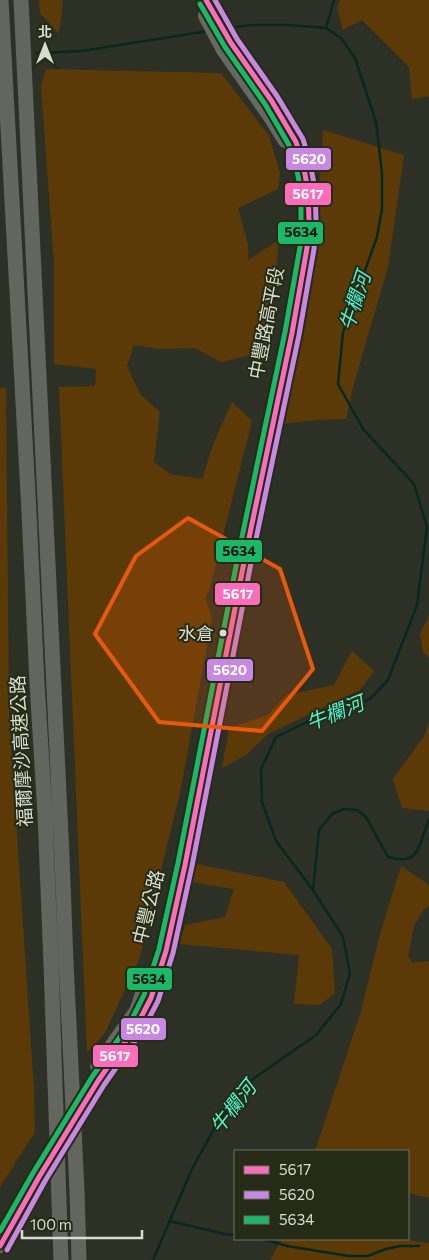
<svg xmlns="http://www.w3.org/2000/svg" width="429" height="1260" viewBox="0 0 429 1260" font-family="Commissioner,'Noto Sans TC',sans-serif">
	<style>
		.green { fill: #5c3a07 }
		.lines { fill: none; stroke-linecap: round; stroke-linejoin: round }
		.stream { stroke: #052820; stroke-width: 2.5 }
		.primary { stroke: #646961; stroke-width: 14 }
		.highway { stroke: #62665e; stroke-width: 15 }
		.highway-bridge { stroke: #62665e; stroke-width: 15 }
		.bus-1-casing { stroke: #252b16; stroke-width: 9 }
		.bus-2-casing { stroke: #252b16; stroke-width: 9 }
		.bus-3-casing { stroke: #252b16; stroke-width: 9 }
		.bus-1 { stroke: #fb6dba; stroke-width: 5 }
		.bus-2 { stroke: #c787e3; stroke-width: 5 }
		.bus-3 { stroke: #1ab867; stroke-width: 5 }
		.marked { fill: #e8590c; fill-opacity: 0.2; stroke: #e8590c; stroke-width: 4; stroke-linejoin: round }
		.bus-dot { fill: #d8ddcf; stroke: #252b16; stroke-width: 2 }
		.labels { text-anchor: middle; stroke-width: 4; stroke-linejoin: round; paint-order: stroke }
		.bus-label { font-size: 18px; fill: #d8ddcf; stroke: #252b16; text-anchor: end }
		.street-label { font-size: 19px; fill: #d8ddcf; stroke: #252b16 }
		.water-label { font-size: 20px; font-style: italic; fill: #52f4cf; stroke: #252b16 }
		.line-badge { stroke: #252b16; stroke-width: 2 }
		.badge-label { font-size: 14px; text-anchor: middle; font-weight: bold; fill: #fff }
		.pale-badge-label { font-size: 14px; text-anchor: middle; font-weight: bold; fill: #111 }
	</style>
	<rect width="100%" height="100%" fill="#2d3025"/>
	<path class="green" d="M39 0H63L59 34 40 13Z
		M340 0H429V96L412 99 409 67 362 20 343 30 337 8Z
		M46 69 221 73 269 136 280 173 278 189 238 208 248 245V260L279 240 269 343 255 354 221 362 195 348 159 349 134 345 127 366 140 394 160 412 154 462 170 474 202 479 214 442 232 402 252 421 209 591 205 597 212 618 181 788 140 957 105 1033 87 1053 59 387 95 386 96 369 54 364V263L41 87Z
		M323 130 404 155 388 267 353 387 346 419 316 420 281 424 304 306 317 219Z
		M0 388H6L9 714 34 1090 35 1132 0 1187Z
		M429 615V658L423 652 420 634Z
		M352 651 374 671 360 690 268 734 246 755 222 768 229 728 268 715 286 695 334 685Z
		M429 722V811L402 808 393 779 424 736Z
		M197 864 284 882 332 949 335 993 319 1005 294 1004 299 955 179 944 185 925 225 917 234 889 190 882Z
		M401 866 429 885V906L424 909 414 926 408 956 412 963 429 961V1198L408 1193V1151H315L361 1011 380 934Z
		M282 1239H400L429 1243V1260H270Z"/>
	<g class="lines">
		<path class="stream" d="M326 28 334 0
			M37 53 82 51 208 31
			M313 890 319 830 332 814 344 809 357 810 366 817 388 857C422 867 418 843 429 820
			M170 1221 225 1234 235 1235
			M263 1239 287 1246 349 1256H368L386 1249 400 1246H419
			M153 1260 192 1169 219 1120 253 1079 316 1035 341 1004 350 973 343 937 313 890 276 841 262 802 261 769 276 737 309 721 370 699 388 680 417 605 427 527 414 484 363 429 338 384 343 332 377 237 382 209V173L376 122 355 58 341 38 326 28 288 25H251L228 28"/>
		<path class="primary" d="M205 16 223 50 270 117 285 141
			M97 1066 136 1011 149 974
			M0 1246 39 1177 98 1081 137 1025 151 998 166 951 185 865 245 557 292 333 307 248 309 220 308 190 303 164 296 142 271 100 231 43 206 0"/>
		<path class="highway" d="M1 0 29 512 37 683 45 814 51 964
			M21 0 62 856 66 962"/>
		<path class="highway-bridge" d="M66 962 77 1191 79 1260
			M51 964 61 1260"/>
		<g class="bus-1-casing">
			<path id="bus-1" d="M0 1246 39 1177 98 1081 137 1025 151 998 166 951 185 865 245 557 292 333 307 248 309 220 308 190 303 164 296 142 271 100 231 43 206 0"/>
		</g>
		<g class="bus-2-casing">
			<path id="bus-2" d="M7 1250 45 1181 104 1085 144 1028 158 1001 173 953 192 866 252 558 299 335 314 249 316 220 315 189 310 163 303 139 277 96 237 39 215 0"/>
		</g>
		<g class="bus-3-casing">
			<path id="bus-3" d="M0 1231 33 1173 92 1077 131 1021 144 995 159 949 178 863 238 556 285 332 300 247 301 220V191L296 166 289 145 265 104 225 47 200 4"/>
		</g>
		<use href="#bus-1" class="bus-1"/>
		<use href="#bus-2" class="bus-2"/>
		<use href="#bus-3" class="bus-3"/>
	</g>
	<path class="marked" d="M188 518 280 569 313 669 262 731 159 722 95 634 136 556Z"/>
	<circle class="bus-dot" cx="223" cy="633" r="4.5"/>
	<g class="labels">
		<g class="bus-label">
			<text x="214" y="640">水倉</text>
		</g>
		<g class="street-label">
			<text transform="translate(266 323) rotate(-79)" y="7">中豐路高平段</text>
			<text transform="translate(21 751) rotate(-93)" y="7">福爾摩沙高速公路</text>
			<text transform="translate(148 907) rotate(-76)" y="7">中豐公路</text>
		</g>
		<g class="water-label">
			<text transform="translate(355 301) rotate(-72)" y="7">牛欄河</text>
			<text transform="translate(335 713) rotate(-22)" y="7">牛欄河</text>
			<text transform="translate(233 1107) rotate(-52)" y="7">牛欄河</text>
		</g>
	</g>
	<g class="line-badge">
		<rect x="285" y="147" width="47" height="24" rx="5" fill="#c787e3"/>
		<rect x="284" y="182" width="48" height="24" rx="5" fill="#fb6dba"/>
		<rect x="277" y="221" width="47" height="24" rx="5" fill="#1ab867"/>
		<rect x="215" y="539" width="48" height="24" rx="5" fill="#1ab867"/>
		<rect x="214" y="582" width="47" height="24" rx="5" fill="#fb6dba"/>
		<rect x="206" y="658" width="48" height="24" rx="5" fill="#c787e3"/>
		<rect x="126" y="967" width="47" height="24" rx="5" fill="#1ab867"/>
		<rect x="120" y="1017" width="47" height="24" rx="5" fill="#c787e3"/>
		<rect x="92" y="1044" width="47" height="24" rx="5" fill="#fb6dba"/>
	</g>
	<g class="badge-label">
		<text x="309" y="164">5620</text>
		<text x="308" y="199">5617</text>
		<text x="238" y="599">5617</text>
		<text x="230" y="675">5620</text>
		<text x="143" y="1034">5620</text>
		<text x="115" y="1061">5617</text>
	</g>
	<g class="pale-badge-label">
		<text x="301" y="237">5634</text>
		<text x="239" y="556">5634</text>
		<text x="149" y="984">5634</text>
	</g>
	<rect x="234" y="1150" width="175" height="90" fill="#252b16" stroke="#6d7260"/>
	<rect x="244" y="1166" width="25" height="8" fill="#fb6dba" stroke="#6d7260"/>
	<text x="279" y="1175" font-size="15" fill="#d8ddcf">5617</text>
	<rect x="244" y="1191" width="25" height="8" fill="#c787e3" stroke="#6d7260"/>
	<text x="279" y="1200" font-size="15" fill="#d8ddcf">5620</text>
	<rect x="244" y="1216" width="25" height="8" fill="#1ab867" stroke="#6d7260"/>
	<text x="279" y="1225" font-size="15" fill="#d8ddcf">5634</text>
	<g transform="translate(45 45)" stroke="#252b16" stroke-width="4" paint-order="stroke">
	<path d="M0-4L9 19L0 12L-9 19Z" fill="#d8ddcf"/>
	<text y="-8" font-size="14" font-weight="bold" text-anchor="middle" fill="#d8ddcf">北</text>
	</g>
	<path d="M22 1230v8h120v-8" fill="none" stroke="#d8ddcf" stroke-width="2.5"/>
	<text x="30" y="1230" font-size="15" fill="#d8ddcf" stroke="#252b16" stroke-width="4" paint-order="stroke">100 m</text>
</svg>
